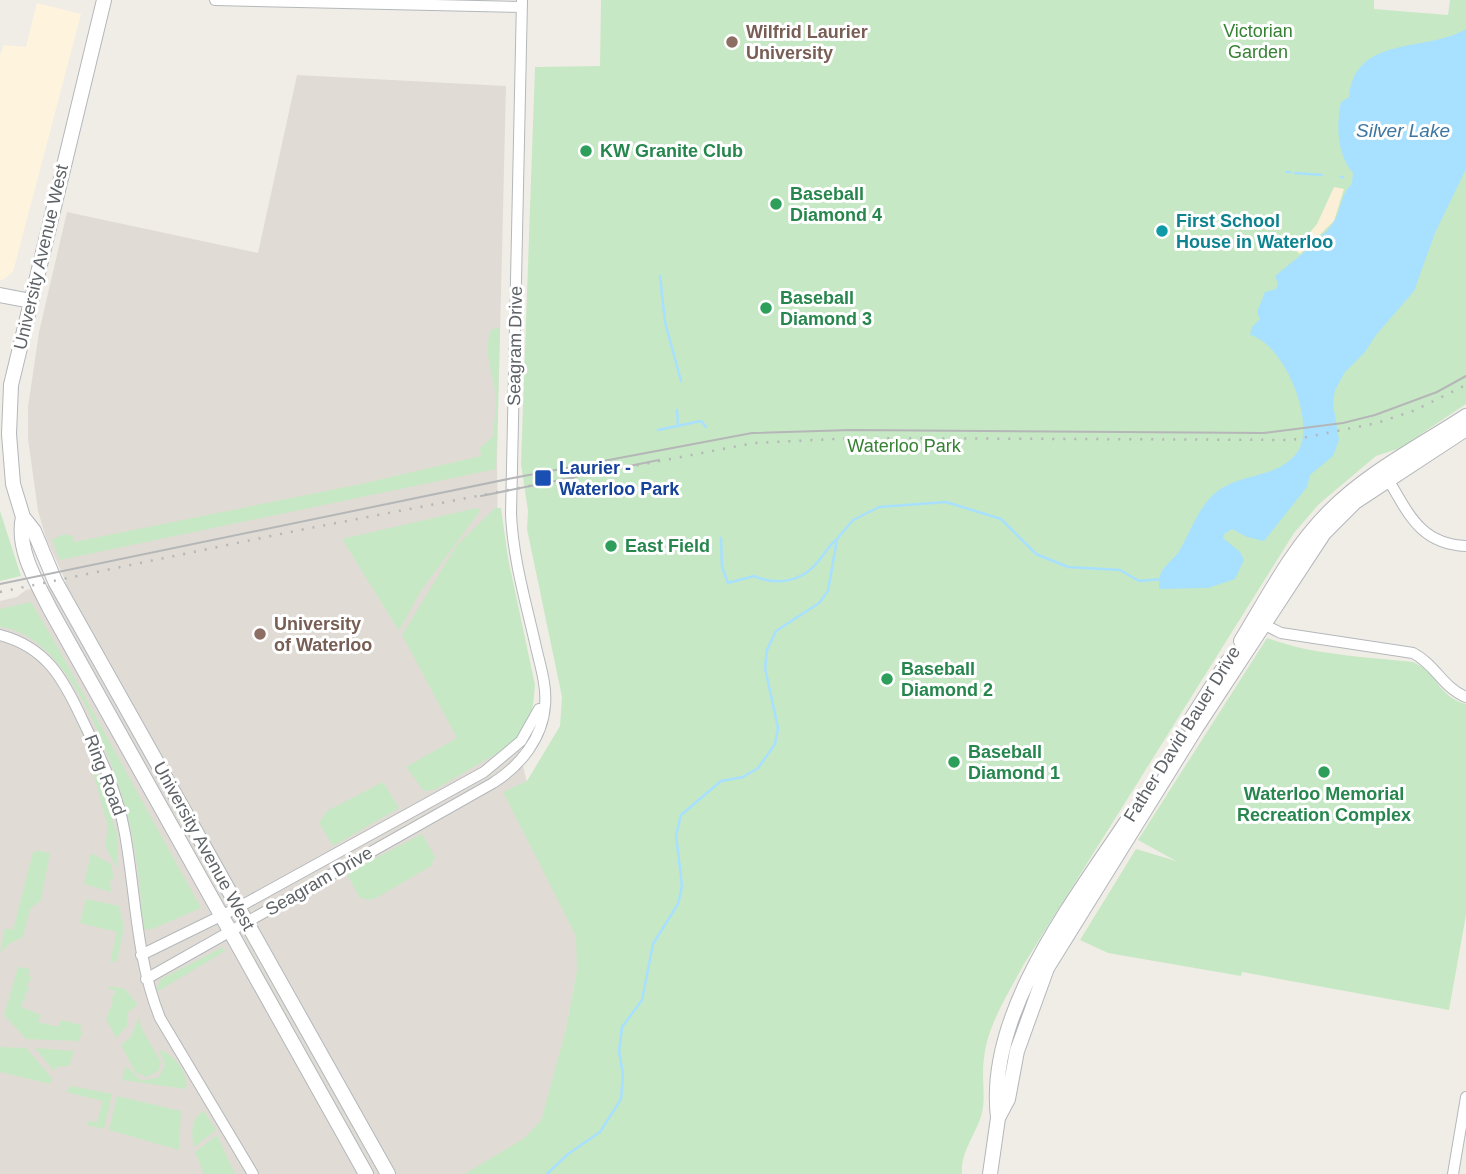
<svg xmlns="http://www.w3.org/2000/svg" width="1466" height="1174" viewBox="0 0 1466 1174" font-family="Arial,sans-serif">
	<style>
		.commercial { fill: #fef4de }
		.education { fill: #e0dcd5 }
		.green { fill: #c7e8c4 }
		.sand { fill: #fbf0d7 }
		.water { fill: #a8e0ff }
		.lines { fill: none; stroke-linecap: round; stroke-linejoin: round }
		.stream { stroke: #a8e0ff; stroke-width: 2.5 }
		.street-casing { stroke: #b4b8bb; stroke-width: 12 }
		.secondary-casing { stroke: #b3b7bb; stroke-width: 16 }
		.street { stroke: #fff; stroke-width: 10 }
		.secondary { stroke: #fff; stroke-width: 14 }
		.tram { stroke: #b5b6b7; stroke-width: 2 }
		.rail { stroke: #b5b6b7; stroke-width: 2.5; stroke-dasharray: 2 9; stroke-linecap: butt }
		.education-dot { fill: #8d6e63; stroke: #fff; stroke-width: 2.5 }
		.leisure-dot { fill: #2e9e5b; stroke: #fff; stroke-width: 2.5 }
		.culture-dot { fill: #0f9aa8; stroke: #fff; stroke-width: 2.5 }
		.transit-dot { fill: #1a4fb4; stroke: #fff; stroke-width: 2.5 }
		.labels { text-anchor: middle; stroke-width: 6; stroke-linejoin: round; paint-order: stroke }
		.park-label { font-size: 18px; fill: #368133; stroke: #fff }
		.education-label { font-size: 18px; font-weight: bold; fill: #785e54; stroke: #fff; text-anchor: start }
		.leisure-label { font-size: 18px; font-weight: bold; fill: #27864d; stroke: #fff; text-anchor: start }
		.culture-label { font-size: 18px; font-weight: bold; fill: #0d838f; stroke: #fff; text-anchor: start }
		.street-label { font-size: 18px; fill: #5e6367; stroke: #fff }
		.transit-label { font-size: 18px; font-weight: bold; fill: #164399; stroke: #fff; text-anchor: start }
		.water-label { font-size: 19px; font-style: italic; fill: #3d76a1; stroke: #fff }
	</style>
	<rect width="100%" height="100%" fill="#f0ede7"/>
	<path class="commercial" d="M37 3 81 14 13 272 3 280H0V55L4 45 26 47Z"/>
	<path class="education" d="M297 75 506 86 497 460 498 545 516 733 526 779 586 924 547 1129 495 1174H0V601L17 597 26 590 66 582 46 538 38 511 28 439V407L39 332 67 212 258 253Z"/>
	<path class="green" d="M601 0H1374V9L1448 15 1450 0H1466V404L1400 448 1376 456 1319 504 1294 533 1024 964C1008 994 988 1024 984 1058 981 1077 986 1094 982 1113 977 1133 960 1152 962 1174H465L523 1139 541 1121 566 1029 577 970 576 936 503 792 527 781 560 726 562 697 527 529 528 511 521 464 535 67 600 66Z
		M500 327 496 469 60 560 52 540 64 534 73 536 74 542 361 484 481 456 480 448 493 436C494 421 497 405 495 391 492 370 483 351 491 330Z
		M477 508 480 511 420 592 399 631 342 539Z
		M495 508H501L508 558 535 685 533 705 529 719 511 745 434 790 424 791 406 767 457 738 402 635 457 545Z
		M0 511 21 576 0 581Z
		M31 602 53 639 201 908 150 930 143 928C141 892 137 853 128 817 112 759 70 635 0 627V609Z
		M1267 638C1312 655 1365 657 1413 662 1436 671 1438 697 1466 704V915L1449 1010 1242 972 1241 976 1108 953 1080 940 1136 849 1176 861 1138 840Z
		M94 763 117 834V868L105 846 108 827 91 765Z
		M383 782 399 808 333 846 319 823 327 811Z
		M422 834 435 857 431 866 376 898 368 900 359 897 348 876 349 872Z
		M39 851 50 853 41 900 30 909 23 937 9 944 0 953 5 928 13 930 33 852Z
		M91 853 111 864 114 880 110 879 111 892 84 884Z
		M86 899 119 906 124 927 117 961 110 962 117 932 80 923Z
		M223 947 225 951 155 993 161 979Z
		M18 967 30 969 28 976 32 977 26 986 30 988 24 996 26 1001 23 1000 21 1007 41 1015 38 1022 59 1027 61 1020 81 1025 80 1031H83L79 1041 26 1039 4 1015Z
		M109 986 125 989 138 1005 128 1012 127 1026 116 1038 106 1019 113 1001 111 996 114 997 115 991 108 988Z
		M139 1017 141 1027 161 1063 158 1071 147 1077 135 1072 121 1045 131 1037Z
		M0 1047 26 1048 52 1078 50 1084 0 1072Z
		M35 1048 74 1051 69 1066 56 1067 54 1071Z
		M159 1050C174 1054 189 1073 186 1089L122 1080 126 1066 142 1081 159 1077 165 1065Z
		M71 1086 112 1094 104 1129 87 1125V1121L97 1122 103 1101 66 1092Z
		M117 1096 181 1111 179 1150 109 1130Z
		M204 1111 216 1130 194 1147C191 1134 191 1117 204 1111Z
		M217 1135 235 1174H204L195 1152Z"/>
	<path class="sand" d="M1334 187 1344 189 1334 221 1300 254 1295 250 1317 224Z"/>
	<path class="water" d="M1466 29V169L1435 233 1414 291 1376 335 1365 352 1345 372 1335 390 1333 403 1339 440 1333 456 1310 475 1307 487 1264 541 1247 537 1232 529 1224 534 1223 538 1240 552 1244 560 1235 579 1208 588 1159 589C1159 585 1159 577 1161 573 1164 566 1173 559 1178 553 1191 532 1198 505 1219 490 1243 473 1276 478 1296 454 1319 426 1284 343 1250 335L1252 327 1260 319 1257 312 1265 292 1276 289 1278 283 1275 276C1294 260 1318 243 1333 223 1342 210 1340 194 1352 184L1353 173C1337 155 1336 125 1341 102L1349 97C1355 34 1426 53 1466 29Z"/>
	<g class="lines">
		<path class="stream" d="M1287 172H1290
			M1295 173 1322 175
			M1341 177H1343
			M660 276 665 322 681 381
			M677 410 678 426
			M658 430 701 421 706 427
			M721 538 722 567 728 583 754 576C774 585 799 583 815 565 824 556 827 547 837 539
			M547 1174 568 1154 600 1132 621 1099 623 1075 619 1051 622 1027 642 1000 653 944 678 904 682 886 676 835 681 815 721 781 743 777 758 768 775 744 778 728 765 668 767 650 776 631 819 603 828 591 837 539 853 520 879 507 946 502 1001 519 1036 554 1068 567 1120 570 1139 581 1163 579"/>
		<g class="street-casing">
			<path id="street" d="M215 0 522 7
				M1386 476C1408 512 1419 544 1466 546
				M1259 622 1281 633 1413 653C1435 664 1443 688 1466 697
				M0 635C46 647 63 678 82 719 100 756 118 793 125 834 136 896 136 958 160 1018L253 1174
				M141 955 239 907 484 772 521 741 539 709
				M146 979 493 783C520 766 543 738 545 705 547 686 540 665 536 647 526 603 513 559 511 514L522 0
				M1453 1174 1466 1097"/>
		</g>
		<g class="secondary-casing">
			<path id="secondary" d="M104 0 11 385 9 434 13 484 23 517 34 531 55 581 388 1174
				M0 295 31 301
				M23 517C16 548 36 581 50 609L366 1174
				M1241 641C1268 597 1292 549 1329 512 1367 473 1420 446 1466 416
				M1188 724 1228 661
				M998 1117C985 1011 1078 896 1133 812
				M990 1174 998 1118 1008 1099 1017 1051 1047 968 1196 728 1324 533 1355 502 1466 429"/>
		</g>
		<use href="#street" class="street"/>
		<use href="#secondary" class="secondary"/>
		<path class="tram" d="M481 496 659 460
			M0 584 513 478 752 433 851 430 1264 433 1343 423 1375 415 1437 392 1466 376"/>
		<path class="rail" d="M0 592 300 530 754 443 855 438 1292 440 1377 423 1413 411 1466 385"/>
	</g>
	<g class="education-dot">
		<circle cx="732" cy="42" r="7"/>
		<circle cx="260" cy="634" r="7"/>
	</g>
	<g class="leisure-dot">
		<circle cx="586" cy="151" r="7"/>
		<circle cx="776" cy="204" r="7"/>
		<circle cx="766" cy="308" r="7"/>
		<circle cx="611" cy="546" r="7"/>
		<circle cx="887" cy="679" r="7"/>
		<circle cx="954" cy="762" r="7"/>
		<circle cx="1324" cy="772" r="7"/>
	</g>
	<circle class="culture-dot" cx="1162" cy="231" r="7"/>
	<rect class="transit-dot" x="534" y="469" width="18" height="18" rx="3.5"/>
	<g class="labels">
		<g class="park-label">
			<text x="1258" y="37">Victorian<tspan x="1258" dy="21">Garden</tspan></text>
			<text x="904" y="452">Waterloo Park</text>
		</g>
		<g class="education-label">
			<text x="746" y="38">Wilfrid Laurier<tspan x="746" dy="21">University</tspan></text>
			<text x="274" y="630">University<tspan x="274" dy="21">of Waterloo</tspan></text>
		</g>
		<g class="leisure-label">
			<text x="600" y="157">KW Granite Club</text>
			<text x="790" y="200">Baseball<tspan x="790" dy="21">Diamond 4</tspan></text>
			<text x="780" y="304">Baseball<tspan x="780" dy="21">Diamond 3</tspan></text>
			<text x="625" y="552">East Field</text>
			<text x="901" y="675">Baseball<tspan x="901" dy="21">Diamond 2</tspan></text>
			<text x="968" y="758">Baseball<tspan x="968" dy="21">Diamond 1</tspan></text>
			<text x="1324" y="800" text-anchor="middle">Waterloo Memorial<tspan x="1324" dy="21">Recreation Complex</tspan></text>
		</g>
		<g class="culture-label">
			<text x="1176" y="227">First School<tspan x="1176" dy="21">House in Waterloo</tspan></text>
		</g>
		<g class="street-label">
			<text transform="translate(41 257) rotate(-77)" y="6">University Avenue West</text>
			<text transform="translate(515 346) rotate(-89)" y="6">Seagram Drive</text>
			<text transform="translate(1182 734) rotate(-58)" y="6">Father David Bauer Drive</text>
			<text transform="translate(105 775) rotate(69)" y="6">Ring Road</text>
			<text transform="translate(204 846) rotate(61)" y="6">University Avenue West</text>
			<text transform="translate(319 881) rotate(-30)" y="6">Seagram Drive</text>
		</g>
		<g class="transit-label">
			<text x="559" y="474">Laurier -<tspan x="559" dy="21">Waterloo Park</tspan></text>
		</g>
		<g class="water-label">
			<text x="1403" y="137">Silver Lake</text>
		</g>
	</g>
</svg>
